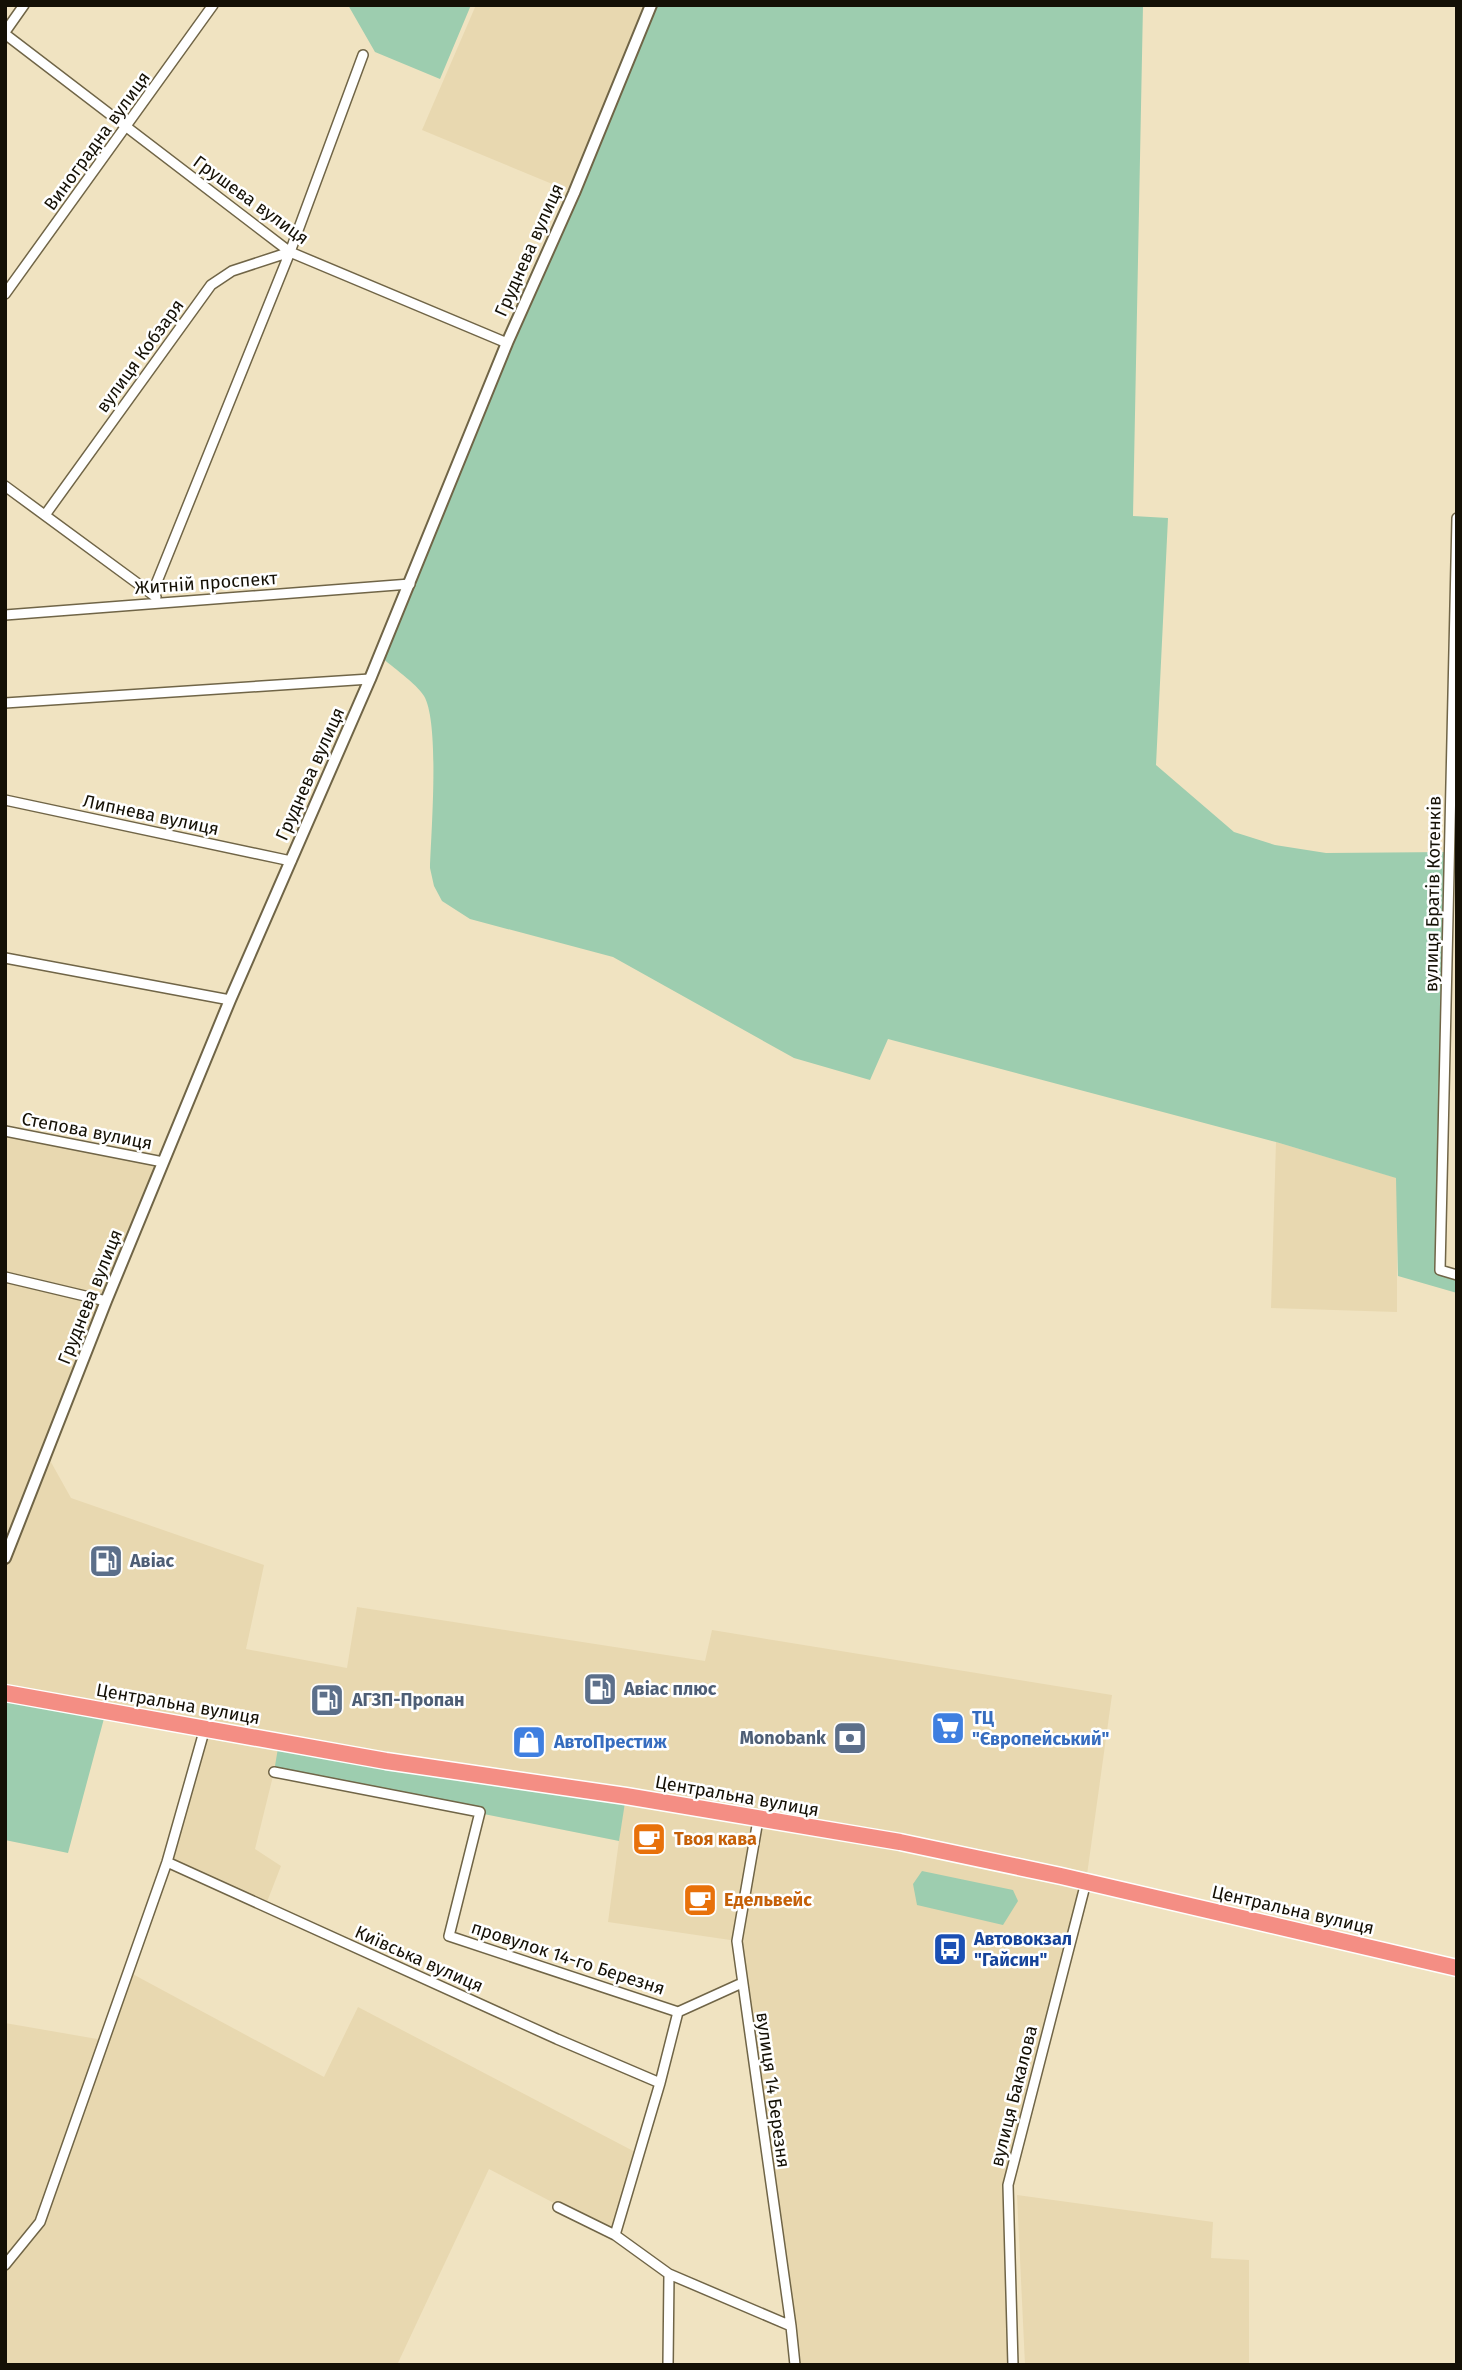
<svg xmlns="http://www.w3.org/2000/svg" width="1462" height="2370" viewBox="0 0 1462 2370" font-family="'Fira Sans',sans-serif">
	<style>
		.built { fill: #e8d8b0 }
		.green { fill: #9dcdaf }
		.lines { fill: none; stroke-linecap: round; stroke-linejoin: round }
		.minor-casing { stroke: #706547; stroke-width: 12 }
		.tertiary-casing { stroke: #706547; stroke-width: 14 }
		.trunk-casing { stroke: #fff; stroke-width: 19 }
		.minor { stroke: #fff; stroke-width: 9 }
		.tertiary { stroke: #fff; stroke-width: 10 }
		.trunk { stroke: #f48e84; stroke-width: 16 }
		.labels { text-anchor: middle; stroke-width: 5; stroke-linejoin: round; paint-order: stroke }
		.street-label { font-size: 18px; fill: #141005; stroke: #fff }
		.service-label { font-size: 18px; font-weight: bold; fill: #4e5e75; stroke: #fff; text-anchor: start }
		.shop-label { font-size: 18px; font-weight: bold; fill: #366cbe; stroke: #fff; text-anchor: start }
		.food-label { font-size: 18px; font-weight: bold; fill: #c56008; stroke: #fff; text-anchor: start }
		.transit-label { font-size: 18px; font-weight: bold; fill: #164399; stroke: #fff; text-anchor: start }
	</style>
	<rect width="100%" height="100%" fill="#f0e3c1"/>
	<path class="built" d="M476 5H651L574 193 422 130Z
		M5 1131 163 1162 47 1455 71 1498 264 1565 246 1649 347 1668 357 1607 705 1661 712 1630 1112 1695 1086 1882 1008 2185 1013 2365H795L737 1941 608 1922 625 1796 274 1772 255 1849 281 1866 265 1907 167 1862 204 1728 5 1693Z
		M1276 1142 1397 1178V1312L1271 1308Z
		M127 1971 324 2077 358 2007 639 2154 615 2235 489 2169 397 2365H5V2023L103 2040Z
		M1017 2195 1213 2222 1211 2258 1249 2260V2365H1025Z"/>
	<path class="green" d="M348 5H471L440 79 375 52Z
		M651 5H1143L1133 516 1168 518 1156 765 1234 832 1275 845 1326 853 1449 852 1440 1270 1457 1275V1293L1398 1276 1396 1178 1276 1142 888 1039 870 1080 794 1058 613 957 470 919 442 901 434 886 430 868C431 833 440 723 424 696 416 683 392 667 380 656Z
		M5 1693 106 1711 68 1853 5 1840Z
		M279 1742 626 1796 619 1841 274 1772Z
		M922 1871 1013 1890 1018 1901 1003 1925 917 1905 913 1884Z"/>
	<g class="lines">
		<g class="minor-casing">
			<path id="minor" d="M5 32 24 5
				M5 34 290 252 507 343
				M5 294 213 5
				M5 486 156 597
				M45 515 211 285 232 271 290 252
				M1457 518 1440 1270 1457 1275
				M152 594 290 252 363 55
				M5 615 410 584
				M5 703 370 679
				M5 800 291 861
				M5 958 230 1000
				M5 1131 163 1162
				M5 1277 106 1301
				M274 1772 480 1812 449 1936 678 2012 742 1983
				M758 1820 737 1941 791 2326 795 2365
				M167 1862 557 2039 660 2083
				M558 2207 615 2235 669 2274 791 2326
				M615 2235 660 2083 678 2012
				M5 2265 40 2222 167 1862 205 1728
				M668 2365 669 2274
				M1013 2365 1008 2185 1086 1882"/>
		</g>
		<g class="tertiary-casing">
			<path id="tertiary" d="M5 1558 106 1301 230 1000 370 679 507 343 574 193 651 5"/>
		</g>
		<g class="trunk-casing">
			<path id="trunk" d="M5 1693 386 1761 626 1796 900 1842 1061 1876 1457 1968"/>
		</g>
		<use href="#minor" class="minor"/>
		<use href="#tertiary" class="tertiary"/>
		<use href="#trunk" class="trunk"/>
	</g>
	<defs>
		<g id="fuel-square" transform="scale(1.75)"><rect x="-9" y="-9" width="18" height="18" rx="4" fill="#5c6f8a" stroke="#fff"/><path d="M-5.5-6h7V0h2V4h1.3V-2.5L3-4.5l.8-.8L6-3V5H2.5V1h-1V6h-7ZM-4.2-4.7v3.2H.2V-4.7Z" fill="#fff"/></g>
		<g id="supermarket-square" transform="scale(1.75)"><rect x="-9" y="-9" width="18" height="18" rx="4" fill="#3f7fe0" stroke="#fff"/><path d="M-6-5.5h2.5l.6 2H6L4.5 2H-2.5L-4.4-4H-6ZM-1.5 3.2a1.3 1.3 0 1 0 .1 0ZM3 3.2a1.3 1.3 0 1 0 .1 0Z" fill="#fff"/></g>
		<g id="bank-square" transform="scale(1.75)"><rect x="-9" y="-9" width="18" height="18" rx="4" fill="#5c6f8a" stroke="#fff"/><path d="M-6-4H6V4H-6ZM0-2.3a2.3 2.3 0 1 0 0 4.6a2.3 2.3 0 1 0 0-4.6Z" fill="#fff"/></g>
		<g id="shop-square" transform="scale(1.75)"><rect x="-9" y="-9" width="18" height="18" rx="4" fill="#3f7fe0" stroke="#fff"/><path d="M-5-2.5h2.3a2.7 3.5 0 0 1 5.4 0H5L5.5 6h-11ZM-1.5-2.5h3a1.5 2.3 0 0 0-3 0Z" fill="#fff"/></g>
		<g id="cafe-square" transform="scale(1.75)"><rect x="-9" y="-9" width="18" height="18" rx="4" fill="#e8710a" stroke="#fff"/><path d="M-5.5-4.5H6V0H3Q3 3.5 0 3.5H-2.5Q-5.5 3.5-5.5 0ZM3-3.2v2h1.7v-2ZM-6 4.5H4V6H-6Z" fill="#fff"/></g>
		<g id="bus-square" transform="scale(1.75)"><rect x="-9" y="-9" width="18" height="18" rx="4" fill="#1a4fb4" stroke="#fff"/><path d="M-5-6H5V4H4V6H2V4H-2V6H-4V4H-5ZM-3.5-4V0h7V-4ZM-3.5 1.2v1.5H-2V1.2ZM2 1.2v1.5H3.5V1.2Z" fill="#fff"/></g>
	</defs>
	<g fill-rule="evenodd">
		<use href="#fuel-square" x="106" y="1561"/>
		<use href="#fuel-square" x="600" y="1689"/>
		<use href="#fuel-square" x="327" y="1700"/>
		<use href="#supermarket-square" x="948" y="1728"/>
		<use href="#bank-square" x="850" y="1738"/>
		<use href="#shop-square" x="529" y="1742"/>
		<use href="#cafe-square" x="649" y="1839"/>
		<use href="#cafe-square" x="700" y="1900"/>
		<use href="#bus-square" x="950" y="1949"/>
	</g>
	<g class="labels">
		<g class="street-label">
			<text transform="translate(97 141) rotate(-54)" y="6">Виноградна вулиця</text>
			<text transform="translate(251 200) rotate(36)" y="6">Грушева вулиця</text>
			<text transform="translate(529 250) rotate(-66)" y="6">Груднева вулиця</text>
			<text transform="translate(140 356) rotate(-54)" y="6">вулиця Кобзаря</text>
			<text transform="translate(206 583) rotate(-4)" y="6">Житній проспект</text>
			<text transform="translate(310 774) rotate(-66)" y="6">Груднева вулиця</text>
			<text transform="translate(151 815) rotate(12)" y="6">Липнева вулиця</text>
			<text transform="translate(1433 894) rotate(-89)" y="6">вулиця Братів Котенків</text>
			<text transform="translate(87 1131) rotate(11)" y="6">Степова вулиця</text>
			<text transform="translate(90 1297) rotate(-68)" y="6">Груднева вулиця</text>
			<text transform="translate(178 1704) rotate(10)" y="6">Центральна вулиця</text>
			<text transform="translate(737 1796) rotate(10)" y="6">Центральна вулиця</text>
			<text transform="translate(1293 1910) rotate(13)" y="6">Центральна вулиця</text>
			<text transform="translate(568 1958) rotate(18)" y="6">провулок 14-го Березня</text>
			<text transform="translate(419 1959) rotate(24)" y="6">Київська вулиця</text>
			<text transform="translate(773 2090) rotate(82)" y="6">вулиця 14 Березня</text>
			<text transform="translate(1014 2096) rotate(-76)" y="6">вулиця Бакалова</text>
		</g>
		<g class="service-label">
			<text x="130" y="1567">Авіас</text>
			<text x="624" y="1695">Авіас плюс</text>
			<text x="352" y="1706">АГЗП-Пропан</text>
			<text x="826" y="1744" text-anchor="end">Monobank</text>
		</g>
		<g class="shop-label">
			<text x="972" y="1724">ТЦ<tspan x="972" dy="21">"Європейський"</tspan></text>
			<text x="554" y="1748">АвтоПрестиж</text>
		</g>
		<g class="food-label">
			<text x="674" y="1845">Твоя кава</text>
			<text x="724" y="1906">Едельвейс</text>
		</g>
		<g class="transit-label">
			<text x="974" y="1945">Автовокзал<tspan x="974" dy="21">"Гайсин"</tspan></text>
		</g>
	</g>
	<rect width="1462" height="2370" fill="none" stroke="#141005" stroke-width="14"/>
</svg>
